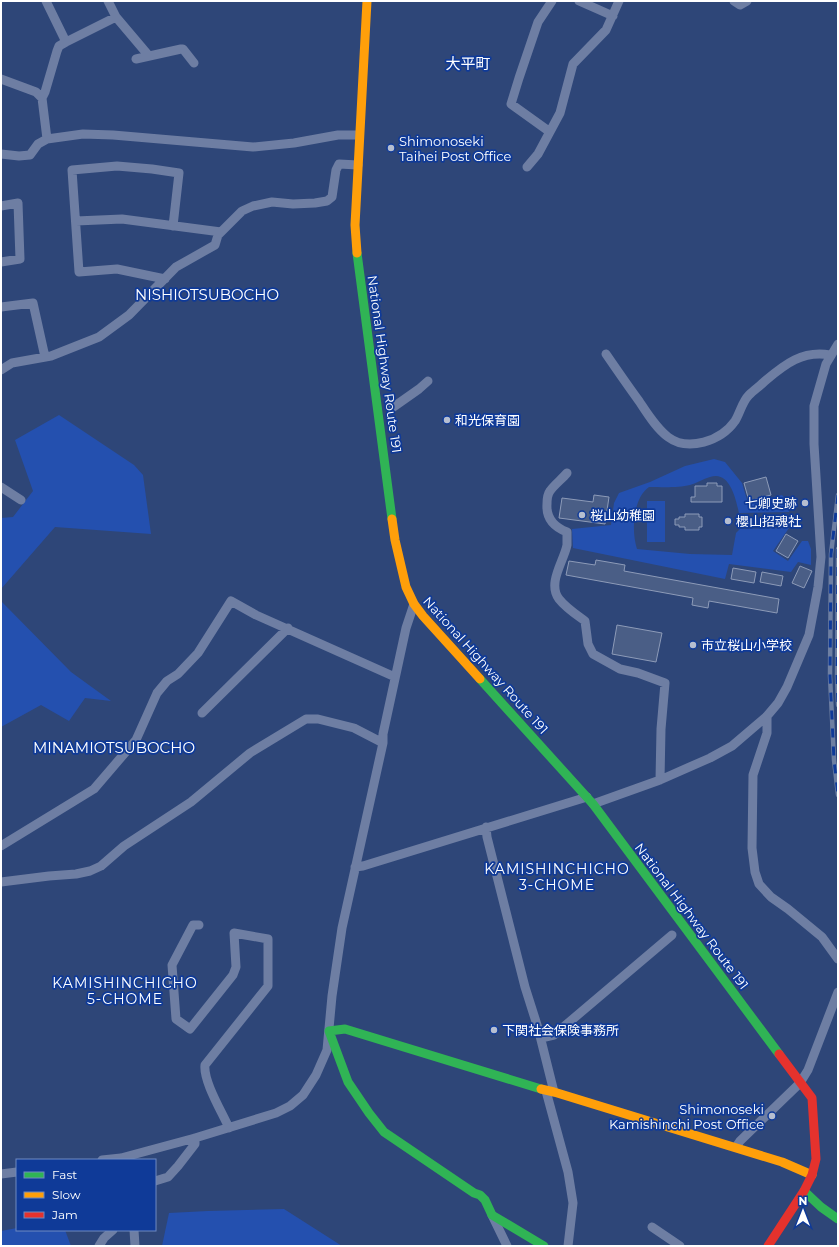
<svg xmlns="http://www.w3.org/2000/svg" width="839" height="1247" viewBox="0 0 839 1247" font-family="Montserrat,'Noto Sans JP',sans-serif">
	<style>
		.green { fill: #2450af }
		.building { fill: #4a5e86; stroke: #8d9bb8 }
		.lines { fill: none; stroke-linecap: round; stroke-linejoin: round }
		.street { stroke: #6e7ea3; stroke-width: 9 }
		.fast { stroke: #30b455; stroke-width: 9 }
		.slow { stroke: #ff9f0a; stroke-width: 9 }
		.jam { stroke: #e5322d; stroke-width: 9 }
		.rail-casing { stroke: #6e7fa2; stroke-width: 4.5 }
		.rail { stroke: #0f3a98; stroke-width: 3; stroke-dasharray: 9; stroke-linecap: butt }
		.poi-dot { fill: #b6bed0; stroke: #0f3a98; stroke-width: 1.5 }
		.labels { text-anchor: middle; stroke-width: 3.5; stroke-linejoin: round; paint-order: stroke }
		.poi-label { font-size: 13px; fill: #fff; stroke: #0f3a98; text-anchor: start }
		.street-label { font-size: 13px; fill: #fff; stroke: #0f3a98 }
		.neighbourhood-label { font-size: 14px; letter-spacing: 1px; fill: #fff; stroke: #0f3a98 }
		.quarter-label { font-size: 15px; fill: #fff; stroke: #0f3a98 }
	</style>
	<rect width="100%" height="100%" fill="#2e4678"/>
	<path class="green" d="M59 415 134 465 143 475 151 534 55 527 1 589V518L13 517 33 491 15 440Z
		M714 459 725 462 742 483 748 503 782 495 789 503V512L739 513C736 500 730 470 710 477 703 479 697 483 690 485 679 488 661 487 649 487 633 498 631 531 637 549L690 554 732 555 736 533 740 529 789 528 773 551 788 561 802 541H808L811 549V565L798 562 791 572 729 564 725 579 573 548 572 529 611 525 614 503 619 493 650 482 685 466Z
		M647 501H665V542H647Z
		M1 601 71 672 111 701 85 698 69 721 41 705 1 727Z
		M284 1209 342 1246H162L169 1213 208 1211Z
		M17 1228V1230H65L71 1246H1V1231Z"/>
	<path class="building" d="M766 477 771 495 749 501 744 483Z
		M707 483H717V486H722V502H691V497H695V486H707Z
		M594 495 609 497 605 524 559 518 562 498 593 502Z
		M685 514H699V517H702V527H699V530H685V527H679V525H675V519H679V517H685Z
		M786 534 798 541 788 558 776 551Z
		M596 560 625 565 624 571 779 599 777 613 709 601 708 608 692 605 693 598 566 575 569 561 595 565Z
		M800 566 812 571 804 588 792 583Z
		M733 568 756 572 754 583 731 579Z
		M762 572 783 576 781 586 760 582Z
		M617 625 662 633 656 662 612 654Z"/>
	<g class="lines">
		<path class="street" d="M46 1 66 42 116 17 108 1
			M579 1 613 16
			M734 1 740 5 747 1
			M116 17 149 56
			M66 42 59 46 57 51 45 92 42 98 47 139 83 134 113 135 253 147 294 143 338 135H359
			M136 59 181 49H183L194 63
			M1 79 36 92 42 98
			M550 132 511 104 519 78 538 22 552 1
			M1 154 19 156 30 155 38 144 47 139
			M527 167 538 154 560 113 573 64 606 30 619 1
			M1 206 18 203 20 259 1 262
			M76 221 122 219 221 232
			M165 279 117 269 79 272 72 170 117 166 152 169 179 173 173 226
			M1 307 33 303 45 357
			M606 354C617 370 628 386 639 401 647 413 656 428 668 437 688 452 721 441 735 421 740 413 742 402 749 395 754 390 760 386 765 381 785 364 803 350 830 355
			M1 370 12 363 51 356 99 337 129 315 176 267 215 245 218 235 242 211 253 206 272 202 293 204 315 203 327 201 332 197 336 170 339 164 358 165
			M392 408 419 389 428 381
			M567 473C562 479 554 485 550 491 547 495 547 499 547 504 546 518 554 527 567 532 567 536 567 541 567 545 564 561 547 583 559 599 566 608 577 615 585 621L588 644 593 654 620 669 638 673 665 683 661 729 660 780
			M1 487 21 500
			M202 713 288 628
			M767 716V733L753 775 752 848 755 872 759 884 771 897 788 909 822 937 838 959
			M593 804 660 780 710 758 732 746 767 716 778 703 787 687 809 635 818 587 821 557 814 444V406L826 364 838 344
			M486 827 487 837 525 987 538 1028 554 1092
			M1 846 94 789 136 740 157 693 167 681 178 674 198 653 231 601 256 615 395 677
			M355 867 363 866 587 797
			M1 882 49 876 76 874 90 871 101 866 124 846 191 802 250 753 306 719H318L354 728 383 743
			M199 925H193L172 965 176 1019 190 1029 233 975 236 967 234 933 268 939V986L205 1065C203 1081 222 1112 229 1128
			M541 1038 554 1035 672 935
			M546 1091 568 1172 573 1203 568 1246
			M736 1147 740 1141 800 1083 808 1070 838 992
			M102 1160 121 1158 195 1138 276 1113 290 1106 303 1095 316 1075 327 1050 332 996 342 928 383 743V734L406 628 414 604
			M1 1174 17 1172
			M155 1181 168 1177 178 1166 195 1144V1138
			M492 1215 507 1246
			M652 1227 680 1246
			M134 1230 135 1246
			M99 1246 104 1238 113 1230"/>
		<path class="fast" d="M357 253 392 519
			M480 679 593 804 779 1054
			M541 1089 345 1029 329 1031 348 1082 369 1113 384 1132 474 1193 480 1195 485 1200 492 1215 544 1246
			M804 1191 821 1207 838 1219"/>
		<path class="slow" d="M357 253 355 225 367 1
			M392 519 395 540 406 587 414 604 423 616 480 679
			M541 1089 554 1092 782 1162 812 1175"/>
		<path class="jam" d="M768 1246 804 1191 812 1175 816 1159 812 1098 779 1054"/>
		<g class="rail-casing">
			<path id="rail" d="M838 495 831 554 830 676 834 760 838 795
				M838 549 837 676 838 705"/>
		</g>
		<use href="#rail" class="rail"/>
	</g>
	<g class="poi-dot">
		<circle cx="391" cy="148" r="4"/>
		<circle cx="447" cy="420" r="4"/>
		<circle cx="805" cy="503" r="4"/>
		<circle cx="582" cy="515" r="4"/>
		<circle cx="728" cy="521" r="4"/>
		<circle cx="693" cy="645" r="4"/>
		<circle cx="494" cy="1030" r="4"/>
		<circle cx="772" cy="1116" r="4"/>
	</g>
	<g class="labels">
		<g class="poi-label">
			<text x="399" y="146">Shimonoseki<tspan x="399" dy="15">Taihei Post Office</tspan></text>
			<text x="455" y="425">和光保育園</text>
			<text x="797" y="508" text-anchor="end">七卿史跡</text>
			<text x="590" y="520">桜山幼稚園</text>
			<text x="736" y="526">櫻山招魂社</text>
			<text x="701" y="650">市立桜山小学校</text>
			<text x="502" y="1035">下関社会保険事務所</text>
			<text x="764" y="1114" text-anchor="end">Shimonoseki<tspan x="764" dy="15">Kamishinchi Post Office</tspan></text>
		</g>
		<g class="street-label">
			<text transform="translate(385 364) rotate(82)" y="5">National Highway Route 191</text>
			<text transform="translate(486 665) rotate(48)" y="5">National Highway Route 191</text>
			<text transform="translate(692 916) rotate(53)" y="5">National Highway Route 191</text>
		</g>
		<g class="neighbourhood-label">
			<text x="557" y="874">KAMISHINCHICHO<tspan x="557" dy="16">3-CHOME</tspan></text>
			<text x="125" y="988">KAMISHINCHICHO<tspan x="125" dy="16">5-CHOME</tspan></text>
		</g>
		<g class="quarter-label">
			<text x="468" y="69">大平町</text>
			<text x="207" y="300">NISHIOTSUBOCHO</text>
			<text x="114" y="753">MINAMIOTSUBOCHO</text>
		</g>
	</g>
	<rect width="839" height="1247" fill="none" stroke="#ffffff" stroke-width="4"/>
	<rect x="16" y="1159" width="140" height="72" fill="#0f3a98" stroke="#6f89c1"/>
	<rect x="24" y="1172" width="20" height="6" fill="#30b455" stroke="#6f89c1"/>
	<text x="52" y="1179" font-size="12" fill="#ffffff">Fast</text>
	<rect x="24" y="1192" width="20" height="6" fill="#ff9f0a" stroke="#6f89c1"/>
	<text x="52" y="1199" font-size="12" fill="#ffffff">Slow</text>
	<rect x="24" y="1212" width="20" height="6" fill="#e5322d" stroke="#6f89c1"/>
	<text x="52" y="1219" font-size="12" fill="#ffffff">Jam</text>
	<g transform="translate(803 1211)" stroke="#0f3a98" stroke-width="3" paint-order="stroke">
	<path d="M0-3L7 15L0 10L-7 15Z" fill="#ffffff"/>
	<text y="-6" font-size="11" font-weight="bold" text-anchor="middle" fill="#ffffff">N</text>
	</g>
</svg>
